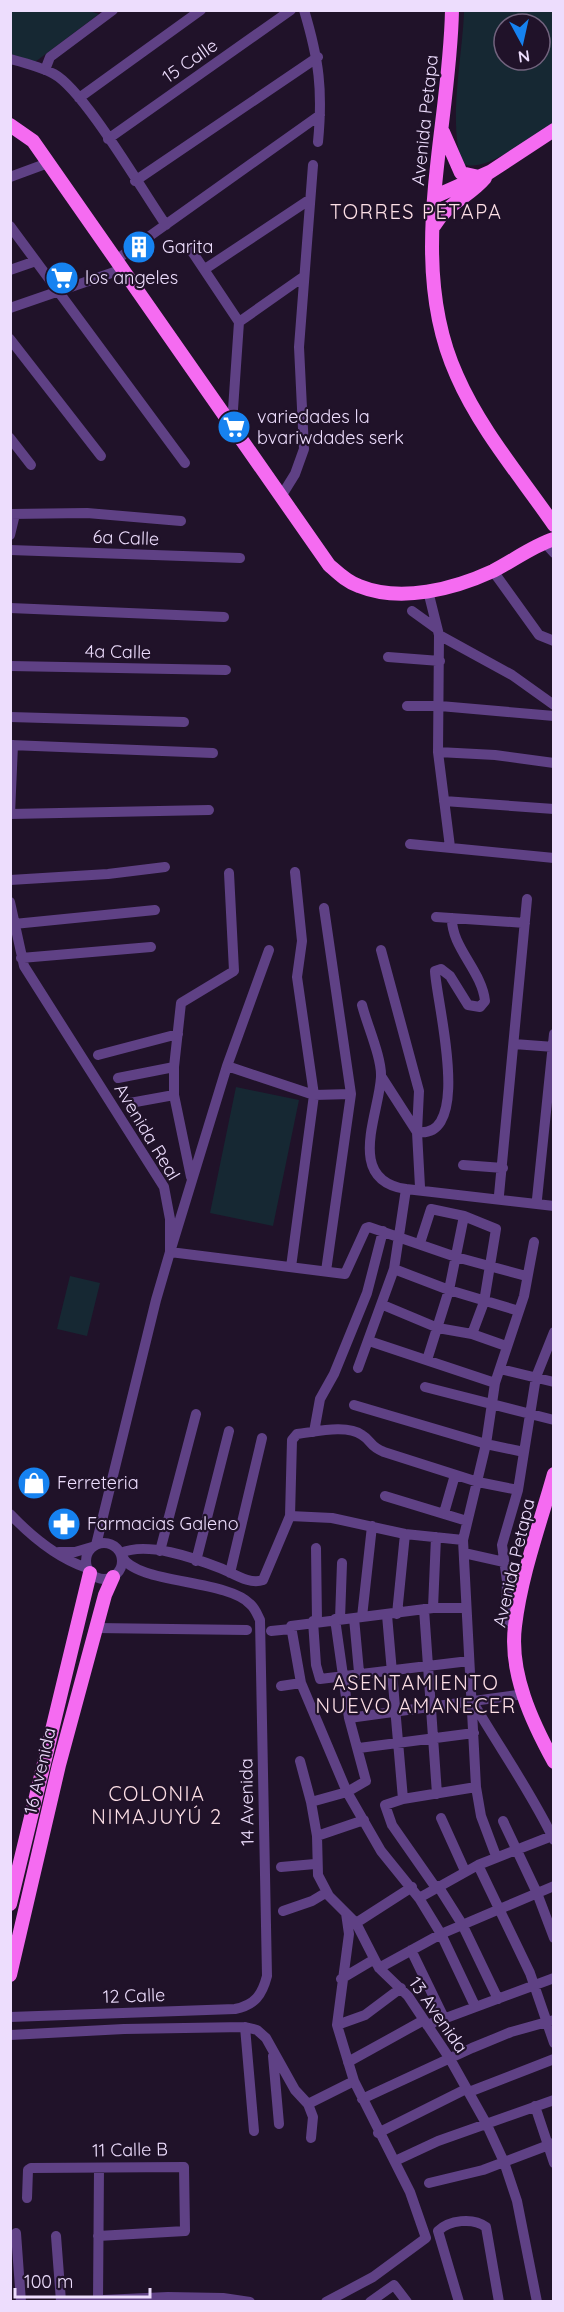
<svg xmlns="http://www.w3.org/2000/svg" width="564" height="2312" viewBox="0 0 564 2312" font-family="Quicksand,sans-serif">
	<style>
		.green { fill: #162833; fill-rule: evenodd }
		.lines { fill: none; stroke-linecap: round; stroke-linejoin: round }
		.minor { stroke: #5f4185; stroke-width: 10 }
		.major { stroke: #f56bf1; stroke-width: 14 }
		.labels { text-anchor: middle; stroke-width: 4.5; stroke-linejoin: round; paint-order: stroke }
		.street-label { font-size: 18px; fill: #edddfd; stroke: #201229 }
		.poi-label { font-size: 18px; fill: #edddfd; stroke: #201229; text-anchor: start }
		.neighbourhood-label { font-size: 20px; letter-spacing: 1.5px; fill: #fddfe6; stroke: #201229 }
	</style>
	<rect width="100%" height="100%" fill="#201229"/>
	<path class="green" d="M86 10 99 14 35 62 11 54V11Z
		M464 11H553V123C534 135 485 174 463 164 447 126 463 54 464 11ZM504 24H540V60H504Z
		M236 1087 299 1100 273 1226 210 1213Z
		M70 1276 100 1283 87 1336 57 1329Z"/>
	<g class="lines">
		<path class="minor" d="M304 10C319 60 323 90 318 142
			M10 59C25 63 41 67 54 74 84 90 143 192 166 225
			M45 70 50 57 113 10
			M79 98 201 10
			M108 139 291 10
			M10 177 48 163
			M135 181 318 57
			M10 226 185 463
			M191 250 239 322 232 424
			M116 260 320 115
			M205 269 309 200
			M10 270 36 261
			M10 308 123 269
			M239 322 303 277
			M10 339 101 456
			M10 438 31 465
			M282 495 295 474 304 449 299 347 313 165
			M10 514 87 513 181 521
			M10 535 15 514
			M545 543 554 553
			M10 550 240 558
			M493 571 539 635 554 641
			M428 591 439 635 438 752 450 847
			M10 608 224 617
			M412 611 437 629
			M439 635 512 675 554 705
			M388 657 440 661
			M10 666 226 670
			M407 706H440L554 716
			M10 717 184 722
			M10 745 213 753
			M438 752 495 755 554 763
			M444 801 554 809
			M10 814 209 810
			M10 814 13 745
			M410 844 554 858
			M10 880 108 874 165 867
			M10 902 24 966 164 1187 170 1219V1252L156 1300 96 1545
			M324 908 351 1094 326 1271
			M436 917 525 923
			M14 924 155 910
			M269 950 227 1066 170 1252 345 1274 366 1228 369 1227 456 1257 526 1276
			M381 950 419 1091 417 1132 420 1187
			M21 958 151 947
			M362 1005C367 1025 382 1058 381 1077 379 1115 345 1180 406 1189L554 1206
			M514 1044 554 1047
			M98 1055 178 1034
			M227 1066 314 1095 351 1094
			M381 1076 417 1132C474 1140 436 1001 435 971L441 969 450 976 468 1005 480 1007 485 1001C482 971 451 947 452 918
			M118 1078 174 1067
			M130 1103 174 1095
			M463 1165 503 1168
			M191 1177 174 1095V1067L181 1003 234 971 229 873
			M499 1195 527 899
			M537 1199 554 1034
			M420 1243 431 1209 464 1216 496 1229 484 1302 472 1334
			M291 1267 314 1095 297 977 302 941 295 872
			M394 1269 449 1290 519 1311
			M383 1305 438 1328 472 1334 506 1346
			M369 1341 495 1383
			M427 1360 449 1290 464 1216
			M358 1368 394 1269 406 1189
			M500 1369 554 1382
			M425 1387 554 1420
			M354 1405 486 1444 524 1452
			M314 1432 320 1399 334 1374 367 1293 383 1231
			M385 1496 467 1521
			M444 1513 455 1475
			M10 1514C32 1537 57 1558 87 1568
			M290 1516 332 1518 405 1534 463 1540
			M86 1561a18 18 0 1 1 36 0a18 18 0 1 1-36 0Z
			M316 1548 317 1621
			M160 1551 196 1414
			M59 1552H75L92 1547
			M121 1553C147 1541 194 1558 220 1568 233 1573 249 1585 263 1580L290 1516 292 1440 297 1434C315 1432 347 1424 362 1435 372 1441 369 1446 384 1452L478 1482 518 1490
			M464 1553 504 1562
			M196 1561 229 1431
			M230 1573 262 1438
			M433 1608 436 1537
			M465 1608H433L291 1626 301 1683 347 1792 381 1851 419 1898 441 1934 475 2006
			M424 1609 437 1794
			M397 1614 405 1534
			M387 1615 403 1799
			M362 1617 372 1526
			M354 1618 359 1672
			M340 1619 342 1563
			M313 1621 316 1665 320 1679 469 1661
			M515 1627 506 1622 507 1581 502 1545 518 1490 536 1377 554 1332
			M96 1628 247 1630
			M271 1631 291 1629
			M281 1686 301 1683
			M474 1704C501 1750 531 1792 554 1840
			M349 1718 525 1694
			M359 1748 474 1733
			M300 1761 311 1802 317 1836 318 1875 329 1896 356 1923 379 1968 408 1996 450 2059 487 2125 504 2162 517 2201 537 2302
			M311 1802 347 1792 366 1781 349 1718 335 1619
			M441 1818 465 1871
			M503 1821 537 1893 554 1938
			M317 1836 364 1820
			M496 1856 481 1816 476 1787 463 1540 486 1444 495 1383 524 1296 534 1242
			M478 1865 530 1973 554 2043
			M281 1867 315 1864
			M438 1886 462 1924 498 1999
			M436 1888 392 1825 385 1805 403 1799 476 1787
			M419 1898 478 1865 552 1836
			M283 1911 312 1901 327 1892
			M356 1923 412 1887
			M411 1950 444 2018
			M379 1968 441 1934 554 1886
			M341 1979 373 1960
			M10 2017 235 2009C255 2005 262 1995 267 1976L260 1620C257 1614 255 1608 250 1604 227 1579 134 1584 122 1556
			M337 2025 365 2015 401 1988
			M427 2025 554 1978
			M245 2027 254 2131
			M10 2035 124 2029 245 2027 257 2030 266 2038 295 2090 308 2104 313 2117 311 2138
			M273 2056 279 2124
			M348 2062 424 2020
			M469 2092 554 2059
			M362 2099 472 2048 511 2032 554 2020
			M308 2104 354 2081
			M535 2106 554 2163
			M378 2133 466 2089
			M395 2161 438 2141 554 2100
			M429 2183 483 2170 554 2143
			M27 2198 28 2170 31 2168 184 2167 185 2231 98 2236
			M16 2233 21 2302
			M56 2236 61 2301
			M98 2301 99 2168
			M60 2302 168 2297 223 2298 250 2302
			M326 2302 373 2277 426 2238 410 2192 354 2081 337 2025 349 1934 346 1913
			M370 2302 394 2285 407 2302
			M459 2302 438 2231C449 2220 473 2217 486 2227L499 2302"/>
		<path class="major" d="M452 10C450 130 405 262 457 376 480 429 521 477 554 525
			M10 125 33 141 329 565C338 573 347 582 359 586 401 603 454 589 493 571 513 561 532 546 554 539
			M443 132 461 173 479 177
			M436 196 490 172 554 130
			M434 226C449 201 468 198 485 178
			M554 1474C540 1524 521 1575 515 1626 509 1673 532 1722 554 1762
			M10 1904 90 1573
			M10 1975 59 1765 105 1595 113 1577"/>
	</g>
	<defs>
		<g id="building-disc" transform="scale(1.725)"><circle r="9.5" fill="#1682f0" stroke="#201229"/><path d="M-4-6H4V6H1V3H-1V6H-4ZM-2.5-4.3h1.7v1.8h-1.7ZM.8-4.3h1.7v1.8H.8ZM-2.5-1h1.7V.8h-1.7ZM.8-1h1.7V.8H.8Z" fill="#fff"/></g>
		<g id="supermarket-disc" transform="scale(1.725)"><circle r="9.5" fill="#1682f0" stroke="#201229"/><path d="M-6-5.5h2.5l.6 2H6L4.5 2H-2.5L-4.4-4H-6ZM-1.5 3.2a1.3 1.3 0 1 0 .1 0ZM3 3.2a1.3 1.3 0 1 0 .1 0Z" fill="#fff"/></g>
		<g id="shop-disc" transform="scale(1.725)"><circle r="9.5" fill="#1682f0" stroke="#201229"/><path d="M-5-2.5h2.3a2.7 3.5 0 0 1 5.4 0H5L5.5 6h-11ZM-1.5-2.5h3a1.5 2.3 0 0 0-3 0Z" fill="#fff"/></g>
		<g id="pharmacy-disc" transform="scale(1.725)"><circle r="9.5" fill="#1682f0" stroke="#201229"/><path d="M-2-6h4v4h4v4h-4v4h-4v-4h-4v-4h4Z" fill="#fff"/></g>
	</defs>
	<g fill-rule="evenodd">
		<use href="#building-disc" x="139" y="247"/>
		<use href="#supermarket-disc" x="62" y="278"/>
		<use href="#supermarket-disc" x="234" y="427"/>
		<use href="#shop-disc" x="34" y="1483"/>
		<use href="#pharmacy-disc" x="64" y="1524"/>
	</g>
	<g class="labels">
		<g class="street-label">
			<text transform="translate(190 61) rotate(-35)" y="6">15 Calle</text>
			<text transform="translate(425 120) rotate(-84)" y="6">Avenida Petapa</text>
			<text transform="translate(126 538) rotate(2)" y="6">6a Calle</text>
			<text transform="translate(118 652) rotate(1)" y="6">4a Calle</text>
			<text transform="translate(147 1132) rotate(59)" y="6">Avenida Real</text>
			<text transform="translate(514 1563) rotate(-77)" y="6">Avenida Petapa</text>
			<text transform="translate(40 1771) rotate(-77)" y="6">16 Avenida</text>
			<text transform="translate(247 1802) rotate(-91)" y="6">14 Avenida</text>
			<text transform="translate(134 1996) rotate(-2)" y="6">12 Calle</text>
			<text transform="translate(438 2015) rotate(55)" y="6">13 Avenida</text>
			<text transform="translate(130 2150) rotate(-1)" y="6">11 Calle B</text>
		</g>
		<g class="poi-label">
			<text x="162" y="253">Garita</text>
			<text x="85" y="284">los angeles</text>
			<text x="257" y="423">variedades la<tspan x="257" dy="21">bvariwdades serk</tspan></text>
			<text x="57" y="1489">Ferreteria</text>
			<text x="87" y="1530">Farmacias Galeno</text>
		</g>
		<g class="neighbourhood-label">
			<text x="416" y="219">TORRES PETAPA</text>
			<text x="416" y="1690">ASENTAMIENTO<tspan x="416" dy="23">NUEVO AMANECER</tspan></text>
			<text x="157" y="1801">COLONIA<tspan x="157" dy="23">NIMAJUYÚ 2</tspan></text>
		</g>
	</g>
	<rect width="564" height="2312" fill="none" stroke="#edddfd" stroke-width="24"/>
	<g transform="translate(522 42) rotate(172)"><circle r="28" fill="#201229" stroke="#72637e" stroke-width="1.5"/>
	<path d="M0-4.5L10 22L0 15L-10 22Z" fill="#1682f0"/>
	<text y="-9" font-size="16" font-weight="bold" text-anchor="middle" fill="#edddfd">N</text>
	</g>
	<path d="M15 2288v9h135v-9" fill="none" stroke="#edddfd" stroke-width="3"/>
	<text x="24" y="2288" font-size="18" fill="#edddfd" stroke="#201229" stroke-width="4.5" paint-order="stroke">100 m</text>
</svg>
